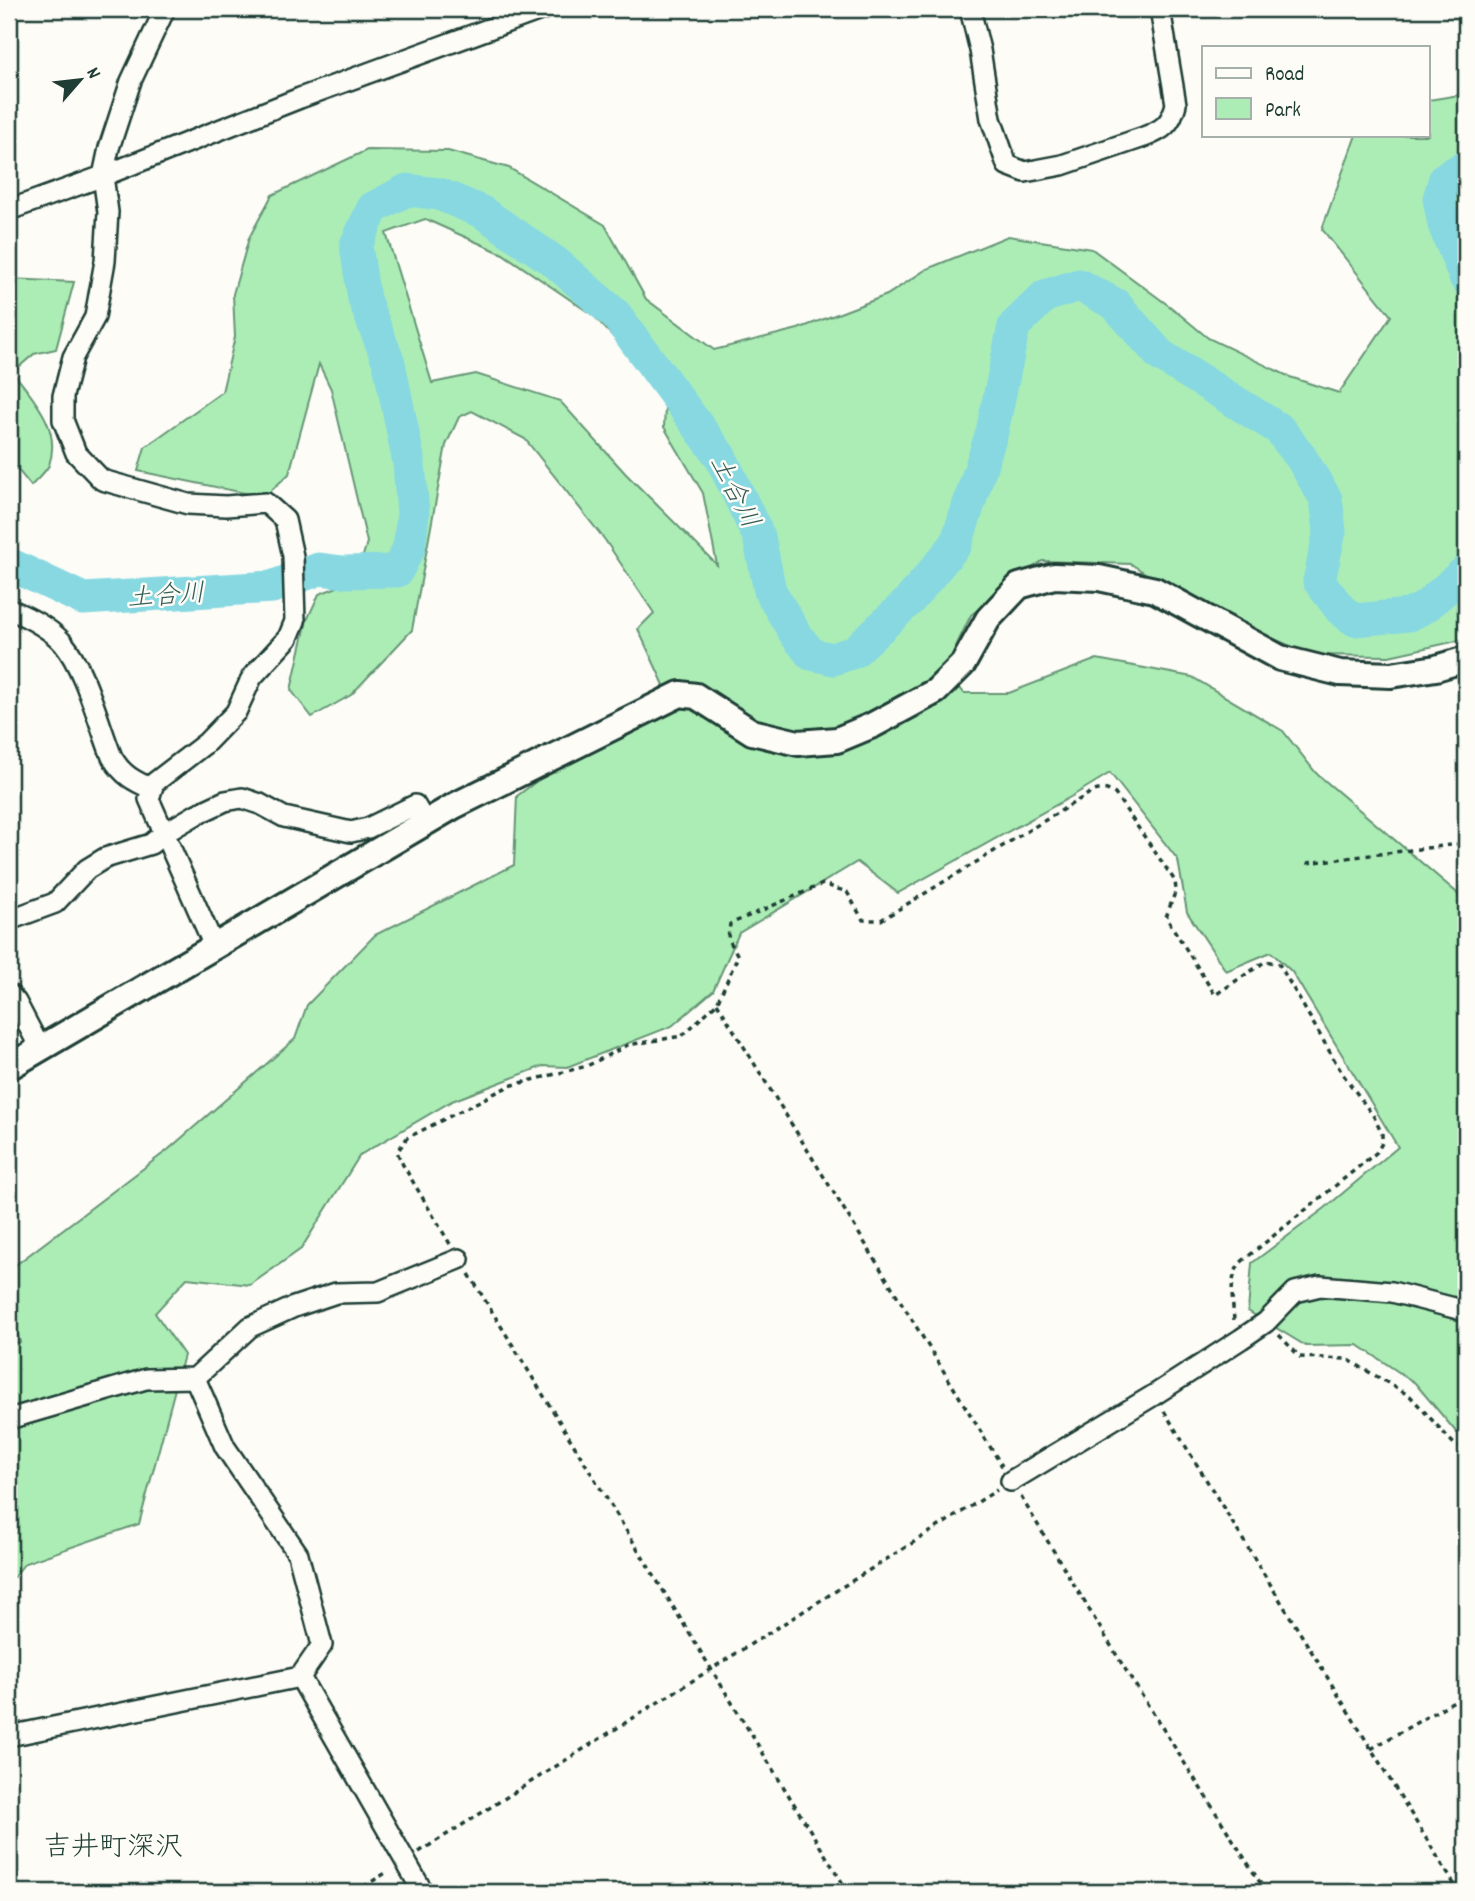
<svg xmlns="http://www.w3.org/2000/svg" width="1475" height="1901" viewBox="0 0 1475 1901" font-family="Dekko,'Klee One',sans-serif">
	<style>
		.green { fill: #acedb6; stroke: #669575; stroke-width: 2; fill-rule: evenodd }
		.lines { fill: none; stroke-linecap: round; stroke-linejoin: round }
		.river { stroke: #87d8e1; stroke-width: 33 }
		.minor-casing { stroke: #1f3d34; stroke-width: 24 }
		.tertiary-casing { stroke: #1f3d34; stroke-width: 30 }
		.path { stroke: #1f3d34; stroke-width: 3.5; stroke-dasharray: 5 5; stroke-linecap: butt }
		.minor { stroke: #fdfcf7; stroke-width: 19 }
		.tertiary { stroke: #fdfcf7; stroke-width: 24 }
		.labels { text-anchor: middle; stroke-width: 5; stroke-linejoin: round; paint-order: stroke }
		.water-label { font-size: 26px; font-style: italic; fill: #345c57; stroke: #fdfcf7 }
		.quarter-label { font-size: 28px; fill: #1f3d34; stroke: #fdfcf7 }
	</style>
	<rect width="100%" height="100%" fill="#fdfcf7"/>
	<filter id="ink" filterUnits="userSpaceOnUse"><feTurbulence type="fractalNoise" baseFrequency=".0143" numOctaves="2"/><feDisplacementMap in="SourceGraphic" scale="14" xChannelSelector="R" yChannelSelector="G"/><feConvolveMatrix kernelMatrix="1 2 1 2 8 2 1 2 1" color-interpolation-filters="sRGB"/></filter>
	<g filter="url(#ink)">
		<path class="green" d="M1466 94V639L1389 656 1312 655 1198 607 1131 564 1042 561 971 615 945 669 964 693H1009L1097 659 1192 677 1283 731 1316 773 1456 892 1466 907V1430L1457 1433 1415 1383 1358 1345 1306 1346 1248 1311 1252 1263 1325 1208 1398 1147 1292 972 1271 952 1226 971 1187 912 1178 860 1110 773 1074 795 898 893 857 862 739 933 713 991 672 1026 567 1067 543 1066 452 1101 360 1155 301 1249 250 1285 187 1278 155 1313 184 1355 139 1524 25 1563 9 1583V1348L20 1342 9 1308V1270L169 1149 295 1039 307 1005 375 935 514 865 517 796 664 685 638 629 654 613 605 540 525 439 472 411 459 417 446 445 412 630 351 695 312 717 291 690 307 620 319 594 356 580 367 542 331 389 319 364 289 474 264 497 138 471 145 447 222 392 235 337 233 294 249 238 272 195 367 150 448 151 509 168 605 225 646 299 714 350 798 329 887 295 927 269 1008 236 1092 249 1172 308 1208 338 1290 377 1339 393 1391 316 1322 229 1356 135H1428V100ZM425 219 503 254 594 316 640 366 665 407 664 427 703 493 717 565 626 474 560 401 476 374 432 383 386 233Z
			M9 279 74 282 56 349 34 354 13 372C33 399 62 428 49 465 46 472 36 480 31 486L9 459Z"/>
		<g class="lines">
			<path class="river" d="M1466 166 1445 178 1439 199 1444 225 1466 279
				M9 564 83 599 272 587 319 569 343 572 397 571 409 548 413 514 409 463 389 363 364 299 356 245 373 208 407 190 439 194 482 212 555 262 616 315 720 456 759 537 770 591 796 635 811 654 833 659 854 652 909 601 956 544 992 432 1014 326 1045 296 1079 285 1115 304 1160 355 1279 429 1300 456 1326 499 1330 531 1319 581 1341 610 1355 620 1409 615 1425 607 1466 571"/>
			<g class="minor-casing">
				<path id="minor" d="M165 9 131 81 109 148 103 176 108 212 105 261 95 317 73 357 63 396V420L76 453 102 480 188 504 226 506 266 503 285 520 293 556 295 621 288 638 252 677 236 712 206 743 154 783 149 799 214 946
					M970 9 980 50 991 119 1007 165 1025 172 1062 165 1144 137C1163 130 1171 124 1176 104L1160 9
					M9 210 103 176 300 98 543 9
					M9 609C28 617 49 627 63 643 85 669 99 725 112 757 122 775 134 781 152 789
					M9 920 55 903 87 869 105 858 151 844 163 834 197 814 225 801 242 798 260 804 284 817 351 832 368 828 415 805 425 822
					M9 994 16 1002 40 1048
					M9 1419 146 1379 195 1378 250 1327 294 1307 336 1293 378 1292 459 1259
					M1011 1481 1154 1395 1241 1339 1266 1322 1295 1292 1320 1286 1392 1292 1466 1311
					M300 1677 423 1892
					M9 1736 300 1677 322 1645 298 1554 225 1447 195 1378"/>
			</g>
			<g class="tertiary-casing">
				<path id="tertiary" d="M9 1067 454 806 680 694 696 696 752 732 798 743 837 740 873 725 936 691 963 664 988 619 1019 586 1054 576 1099 578 1155 590 1280 658 1340 673 1391 675 1436 668 1466 659"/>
			</g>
			<path class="path" d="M1307 863 1466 843
				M717 1003 1002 1466
				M450 1244 403 1165 397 1152 407 1138 509 1086 587 1066 628 1045 682 1036 717 1003 738 956 728 938 730 924 823 884 847 892 863 920H881L1090 793C1101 788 1106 788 1115 794L1175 881 1176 890 1166 917 1215 995 1266 961 1279 964 1342 1073 1374 1117 1382 1134V1143L1377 1152 1240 1263C1228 1281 1233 1300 1234 1321
				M469 1274 848 1892
				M1279 1335 1300 1357 1347 1359 1410 1396 1454 1444 1466 1448
				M1164 1411 1459 1892
				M1021 1497 1122 1664 1266 1892
				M1371 1749 1466 1694
				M419 1852 997 1490
				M355 1892 389 1871"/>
			<use href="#minor" class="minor"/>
			<use href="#tertiary" class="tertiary"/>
		</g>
	</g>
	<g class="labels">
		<g class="water-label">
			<text transform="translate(736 491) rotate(63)" y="9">土合川</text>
			<text transform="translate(166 594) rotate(-4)" y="9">土合川</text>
		</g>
		<g class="quarter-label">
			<text x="113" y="1855">吉井町深沢</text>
		</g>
	</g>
	<rect width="1475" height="1901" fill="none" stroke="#fdfcf7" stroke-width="35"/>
	<rect x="18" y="18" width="1440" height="1866" fill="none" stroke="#1f3d34" stroke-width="2.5" filter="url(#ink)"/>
	<rect x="1202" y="46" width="228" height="91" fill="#fdfcf7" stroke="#a4b0a9" stroke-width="2"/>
	<rect x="1216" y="68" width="35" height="10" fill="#fdfcf7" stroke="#a4b0a9" stroke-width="2"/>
	<text x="1265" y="80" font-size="21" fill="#1f3d34">Road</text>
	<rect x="1216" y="98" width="35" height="21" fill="#acedb6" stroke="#a4b0a9" stroke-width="2"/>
	<text x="1265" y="116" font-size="21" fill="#1f3d34">Park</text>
	<g transform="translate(80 80) rotate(62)" stroke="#fdfcf7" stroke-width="5" paint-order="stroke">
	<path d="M0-5L12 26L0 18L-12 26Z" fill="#1f3d34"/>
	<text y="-10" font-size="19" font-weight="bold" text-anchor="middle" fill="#1f3d34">N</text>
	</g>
</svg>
